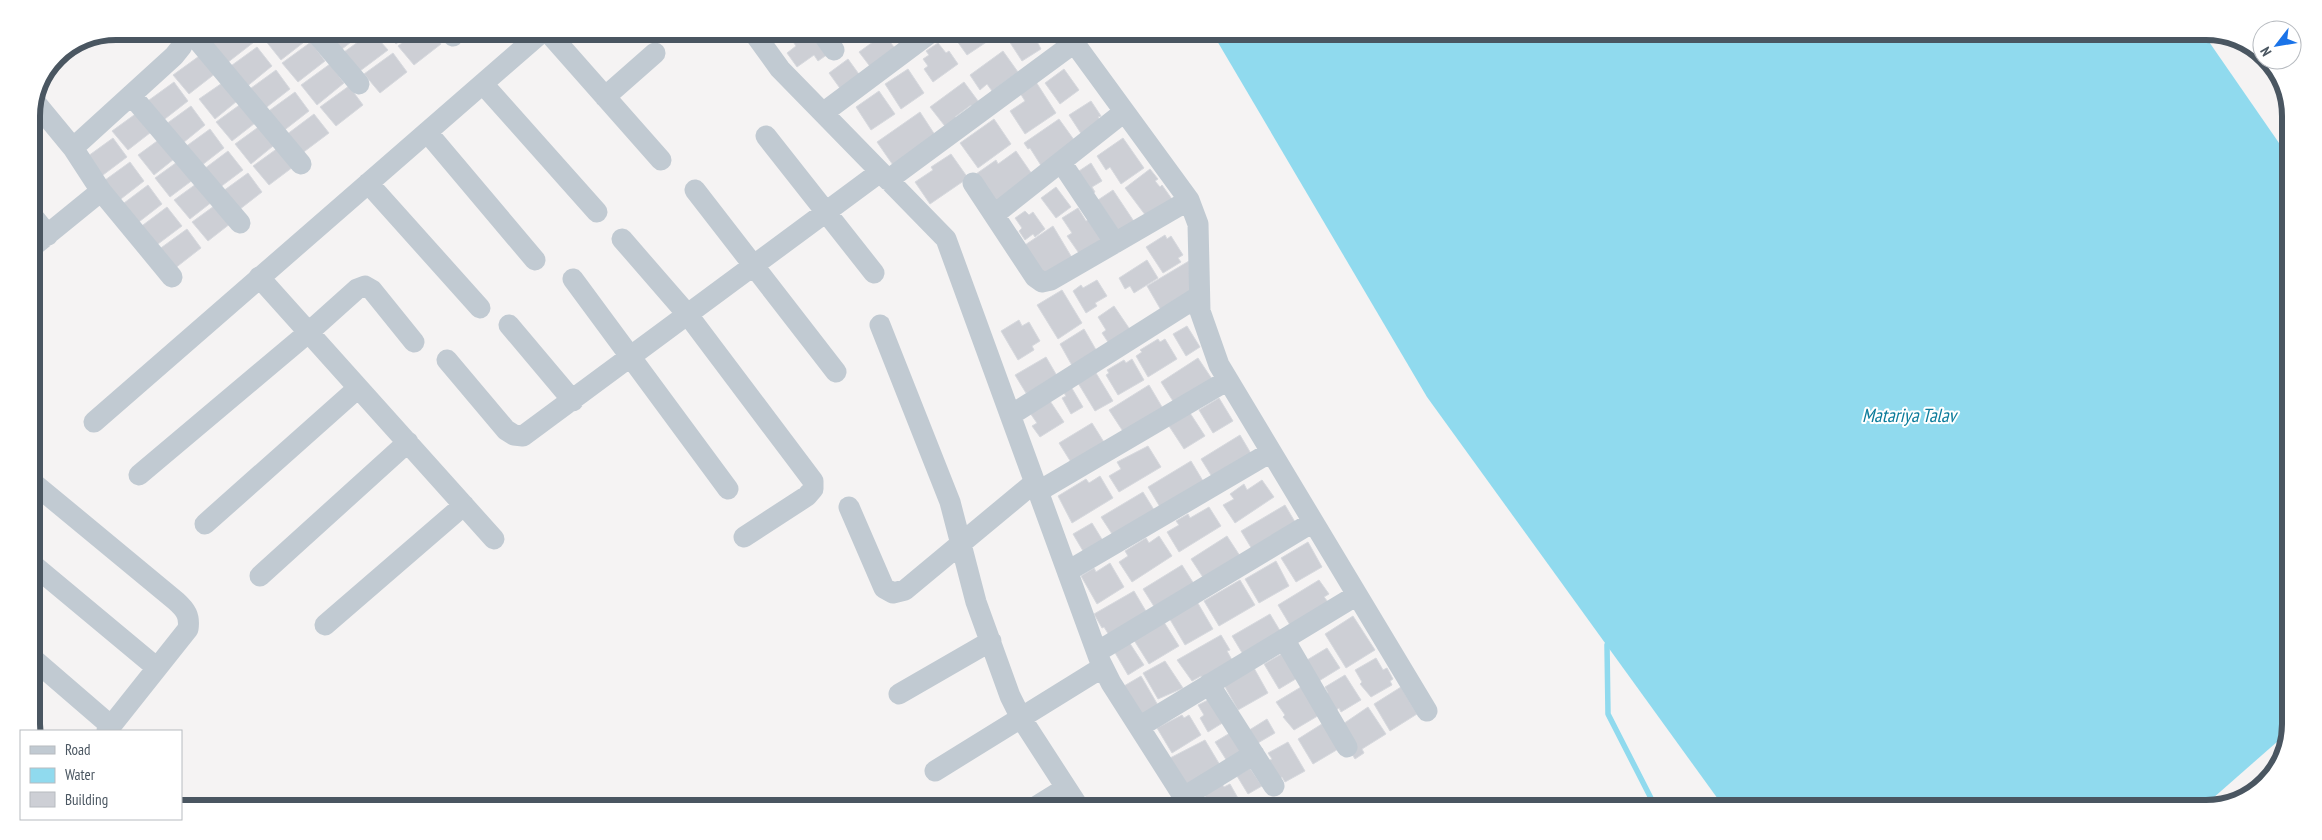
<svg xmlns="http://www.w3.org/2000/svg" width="2322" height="840" viewBox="0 0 2322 840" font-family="'PT Sans Narrow',sans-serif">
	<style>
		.water { fill: #90daee }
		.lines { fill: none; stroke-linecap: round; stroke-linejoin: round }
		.stream { stroke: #90daee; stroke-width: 5.5 }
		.building { fill: #cdcfd5; stroke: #d7d9de }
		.minor { stroke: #c1cad2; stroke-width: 21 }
		.labels { text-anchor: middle; stroke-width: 4; stroke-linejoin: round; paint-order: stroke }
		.water-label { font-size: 19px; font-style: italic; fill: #0c7c9b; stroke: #fff }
		.rim { fill: none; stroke: #4a5661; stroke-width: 6 }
	</style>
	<rect width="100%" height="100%" fill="#f5f3f3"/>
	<path class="water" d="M1213 34 2205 36 2290 159 2286 734 2204 806 2197 809 1723 806 1427 397Z"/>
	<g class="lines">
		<path class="stream" d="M1607 645 1608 714 1656 808"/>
	</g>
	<path class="building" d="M229 31 246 32 254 42 227 63 211 44Z
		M278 32H303L308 39 281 60 265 40Z
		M327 32H364L342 49Z
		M372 32 388 50 360 71 344 52Z
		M386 32H411L396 44Z
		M417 32H432L441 44 414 65 398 46Z
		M787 33H814L828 54 818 61 814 55 797 67 787 53 796 46Z
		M831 33H851L842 39 838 34 834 37Z
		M959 33H987L991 39 967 55 957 41 961 38 958 34Z
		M1014 33H1039L1034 36 1041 49 1022 61 1007 38Z
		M884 34 897 51 872 69 859 52Z
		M311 42 325 61 298 82 282 63Z
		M938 43 946 53 949 51 958 64 933 82 924 69 928 66 923 59 929 55 926 51Z
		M257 47 272 66 245 88 228 68Z
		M1003 51 1018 72 992 91 987 84 980 90 970 75Z
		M393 53 407 72 380 93 364 74Z
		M202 54 216 73 189 94 173 75Z
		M848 59 861 77 842 91 829 73Z
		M330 64 344 83 317 105 301 85Z
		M908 69 924 93 901 109 885 84Z
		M1064 69 1079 90 1060 104 1045 83Z
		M276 70 290 89 263 110 247 91Z
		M228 79 242 97 215 119 199 99Z
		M174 82 188 101 161 122 145 103Z
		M964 82 981 105 975 110 971 105 955 117 959 122 948 130 930 107Z
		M1036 82 1056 113 1025 134 1010 111 1025 101 1020 93Z
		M349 86 363 105 336 126 320 107Z
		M879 91 895 114 871 130 856 107Z
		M295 92 309 111 282 132 266 113Z
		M245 101 259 120 232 141 216 122Z
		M1091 101 1101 116 1098 117 1102 123 1084 138 1069 115Z
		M191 106 205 125 178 147 162 127Z
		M141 110 155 129 128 150 112 131Z
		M920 112 937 138 895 168 877 142Z
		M314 114 329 133 301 154 286 135Z
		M994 119 1011 144 978 168 960 143Z
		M1059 119 1077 144 1042 167 1030 148 1028 149 1024 143Z
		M264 123 278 142 251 164 235 144Z
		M210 129 224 148 197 169 181 150Z
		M164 136 179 155 154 175 138 155Z
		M113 138 127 157 99 178 84 159Z
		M1123 138 1144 168 1121 184 1110 167 1106 170 1097 156Z
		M282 145 297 164 269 185 253 166Z
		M228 151 243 170 215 191 200 172Z
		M1016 151 1034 177 997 204 976 174 996 160 998 164Z
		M951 154 968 178 930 204 915 182 933 170 931 167Z
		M184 157 198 176 170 197 155 178Z
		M130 162 144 181 117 202 101 183Z
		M1091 163 1102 181 1092 187 1095 192 1087 197 1076 173Z
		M1150 169 1158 179 1155 181 1160 187 1162 185 1174 202 1149 220 1125 188Z
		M248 173 262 192 235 213 219 194Z
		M203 179 217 198 190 219 174 200Z
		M148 185 162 204 135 225 120 206Z
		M1056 187 1071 207 1056 218 1041 198Z
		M1113 190 1137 226 1122 236 1098 200Z
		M221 201 235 220 208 241 192 222Z
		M167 207 182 226 154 247 139 228Z
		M1078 208 1086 221 1091 219 1106 243 1083 259 1067 236 1072 233 1062 218Z
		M1025 211 1029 215 1033 212 1045 229 1035 237 1033 234 1025 240 1019 231 1022 228 1015 218Z
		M1053 226 1074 261 1048 279 1025 245Z
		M187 229 201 248 174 269 158 250Z
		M1165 235 1167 239 1171 236 1183 255 1178 258 1181 262 1163 273 1146 247Z
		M1147 260 1158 278 1134 293 1130 286 1125 289 1119 278Z
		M1189 261 1190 291 1161 310 1147 286Z
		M1097 280 1107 296 1095 303 1097 306 1086 313 1073 291 1081 285 1083 288Z
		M1062 290 1082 323 1058 339 1037 305Z
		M1114 306 1133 334 1112 348 1102 333 1106 330 1098 317Z
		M1019 320 1022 326 1029 322 1040 341 1032 346 1034 350 1018 360 1001 331Z
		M1187 326 1200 347 1186 356 1173 334Z
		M1084 329 1099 355 1074 369 1060 344Z
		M1158 339 1160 342 1165 339 1177 359 1148 377 1136 356 1142 352 1140 350Z
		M1046 357 1060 381 1026 393 1015 375Z
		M1198 358 1214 382 1176 406 1161 382Z
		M1132 359 1144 380 1118 395 1106 375 1109 373 1107 370 1124 360 1126 363Z
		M1096 373 1113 401 1095 411 1078 383Z
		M1070 385 1083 407 1071 414 1062 398 1066 396 1062 390Z
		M1149 385 1165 412 1126 436 1109 410Z
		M1219 398 1233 421 1213 433 1199 410Z
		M1050 401 1064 422 1040 437 1032 426 1037 423 1030 413Z
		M1190 413 1205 436 1184 449 1169 426Z
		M1092 423 1107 447 1074 467 1059 443Z
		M1240 435 1253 457 1214 480 1201 459Z
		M1148 446 1161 467 1119 492 1109 476 1121 469 1117 462Z
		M1191 461 1206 486 1163 512 1148 487Z
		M1100 476 1113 498 1072 523 1058 496 1086 479 1089 483Z
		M1262 480 1274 497 1235 523 1223 505 1234 499 1230 494 1244 484 1247 490Z
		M1143 492 1156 513 1114 537 1101 517Z
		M1285 505 1298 527 1255 554 1241 531Z
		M1209 507 1221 526 1179 552 1167 532 1179 525 1176 521 1188 514 1190 518Z
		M1092 523 1103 541 1086 556 1073 534Z
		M1159 536 1172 556 1132 582 1119 562 1128 556 1125 551 1146 538 1149 543Z
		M1227 536 1242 559 1206 582 1191 559Z
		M1308 542 1322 567 1296 582 1281 558Z
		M1276 561 1289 586 1259 603 1245 579Z
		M1110 563 1124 587 1097 604 1081 576 1094 568 1096 572Z
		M1182 565 1194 584 1155 608 1143 589Z
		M1240 580 1255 605 1219 626 1204 601Z
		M1319 580 1329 594 1324 597 1328 602 1290 625 1278 605Z
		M1134 591 1147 613 1109 635 1104 627 1102 628 1094 614Z
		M1196 600 1213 629 1185 645 1168 616Z
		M1270 614 1282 634 1244 656 1232 636Z
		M1353 616 1375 650 1346 668 1325 634Z
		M1162 619 1179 646 1149 664 1132 637Z
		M1221 635 1230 650 1227 651 1232 660 1203 680 1201 676 1192 681 1177 660Z
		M1129 642 1144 665 1128 675 1114 651Z
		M1327 648 1340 668 1314 684 1307 660Z
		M1285 652 1299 677 1279 689 1264 664Z
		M1376 658 1383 670 1387 668 1393 679 1390 681 1392 685 1371 697 1360 684 1362 682 1355 670Z
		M1165 661 1183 688 1158 699 1143 673Z
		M1254 668 1268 693 1238 710 1224 685Z
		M1345 675 1361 700 1341 712 1339 708 1335 711 1325 695 1328 693 1325 687Z
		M1141 676 1159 707 1143 717 1124 686Z
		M1301 687 1321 714 1294 730 1283 717 1285 715 1276 702Z
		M1401 687 1417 714 1390 731 1374 704Z
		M1210 699 1224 722 1208 732 1200 718 1204 715 1198 705Z
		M1368 707 1386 734 1362 749 1364 753 1355 759 1350 751 1343 724Z
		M1182 715 1184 718 1189 715 1201 735 1172 753 1157 728Z
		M1267 719 1275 733 1251 747 1243 734Z
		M1325 722 1340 748 1313 764 1298 739Z
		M1230 733 1241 752 1227 761 1215 742Z
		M1205 740 1220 765 1188 788 1170 758Z
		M1288 742 1305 771 1285 782 1282 777 1278 779 1268 761 1272 759 1268 753Z
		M1250 768 1262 786 1248 794 1237 776Z
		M1222 784 1224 787 1230 784 1239 800 1228 807H1205L1201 800 1206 797 1204 795Z"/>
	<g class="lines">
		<path class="minor" d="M190 31 301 164
			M315 32 359 84
			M450 32 453 36
			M548 32 661 160
			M754 33 780 69 946 239 1100 661 1111 683 1190 807
			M822 33 834 50
			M1067 33 1189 200 1198 224 1200 311 1219 365 1427 711
			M483 84 597 212
			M131 95 240 223
			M605 97 655 53
			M35 102 73 148 101 191 172 277
			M823 113 930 33
			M427 132 535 260
			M766 136 874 273
			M73 148 174 56 182 46V31
			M1061 162 1115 243
			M888 180 1074 43
			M368 183 480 308
			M973 183 1035 277 1042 282 1051 280 1189 200
			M695 190 836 372
			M31 214 48 235
			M995 214 1124 112
			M622 239 688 315 813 481V489L807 496 744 537
			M31 248 101 191
			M259 277 494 539
			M573 279 728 489
			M509 325 573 401
			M880 325 950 502 976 602 1010 696 1021 718 1078 806
			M447 360 506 430 514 435 523 436 880 172
			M1011 415 1199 296
			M94 422 542 32
			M139 475 309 332 357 289 365 286 372 290 414 342
			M31 481 176 601C186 610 190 616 188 629L107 731
			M1039 491 1228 380
			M849 507 884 588 893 593 905 590 1035 482
			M205 524 358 388
			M31 563 157 668
			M1068 571 1271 452
			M260 576 408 442
			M325 625 464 505
			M1284 639 1347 747
			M1097 652 1313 522
			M31 657 111 726
			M1209 684 1274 786
			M899 694 991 641
			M1139 727 1357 595
			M935 771 1103 667
			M1184 797 1254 754
			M1037 806 1066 788"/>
	</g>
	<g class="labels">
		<g class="water-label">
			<text x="1909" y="422">Matariya Talav</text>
		</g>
	</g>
	<path d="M0 0H2322V840H0ZM116 40H2206A76 76 0 0 1 2282 116V724A76 76 0 0 1 2206 800H116A76 76 0 0 1 40 724V116A76 76 0 0 1 116 40Z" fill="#fff" fill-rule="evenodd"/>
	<path class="rim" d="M116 40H2206A76 76 0 0 1 2282 116V724A76 76 0 0 1 2206 800H116A76 76 0 0 1 40 724V116A76 76 0 0 1 116 40Z"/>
	<rect x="20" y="730" width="162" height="90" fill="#ffffff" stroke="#b7bbc0"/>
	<rect x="30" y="746" width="25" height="8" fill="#c1cad2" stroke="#b7bbc0"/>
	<text x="65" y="755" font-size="15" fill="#4a5661">Road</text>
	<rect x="30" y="768" width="25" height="15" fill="#90daee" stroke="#b7bbc0"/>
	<text x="65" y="780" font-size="15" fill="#4a5661">Water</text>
	<rect x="30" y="792" width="25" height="15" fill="#cdcfd5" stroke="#b7bbc0"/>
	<text x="65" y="805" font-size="15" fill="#4a5661">Building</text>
	<g transform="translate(2277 45) rotate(239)"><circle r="24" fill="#ffffff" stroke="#b7bbc0"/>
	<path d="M0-4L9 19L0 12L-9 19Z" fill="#1a73e8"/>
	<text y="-8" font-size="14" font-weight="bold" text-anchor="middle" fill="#4a5661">N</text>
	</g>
</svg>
